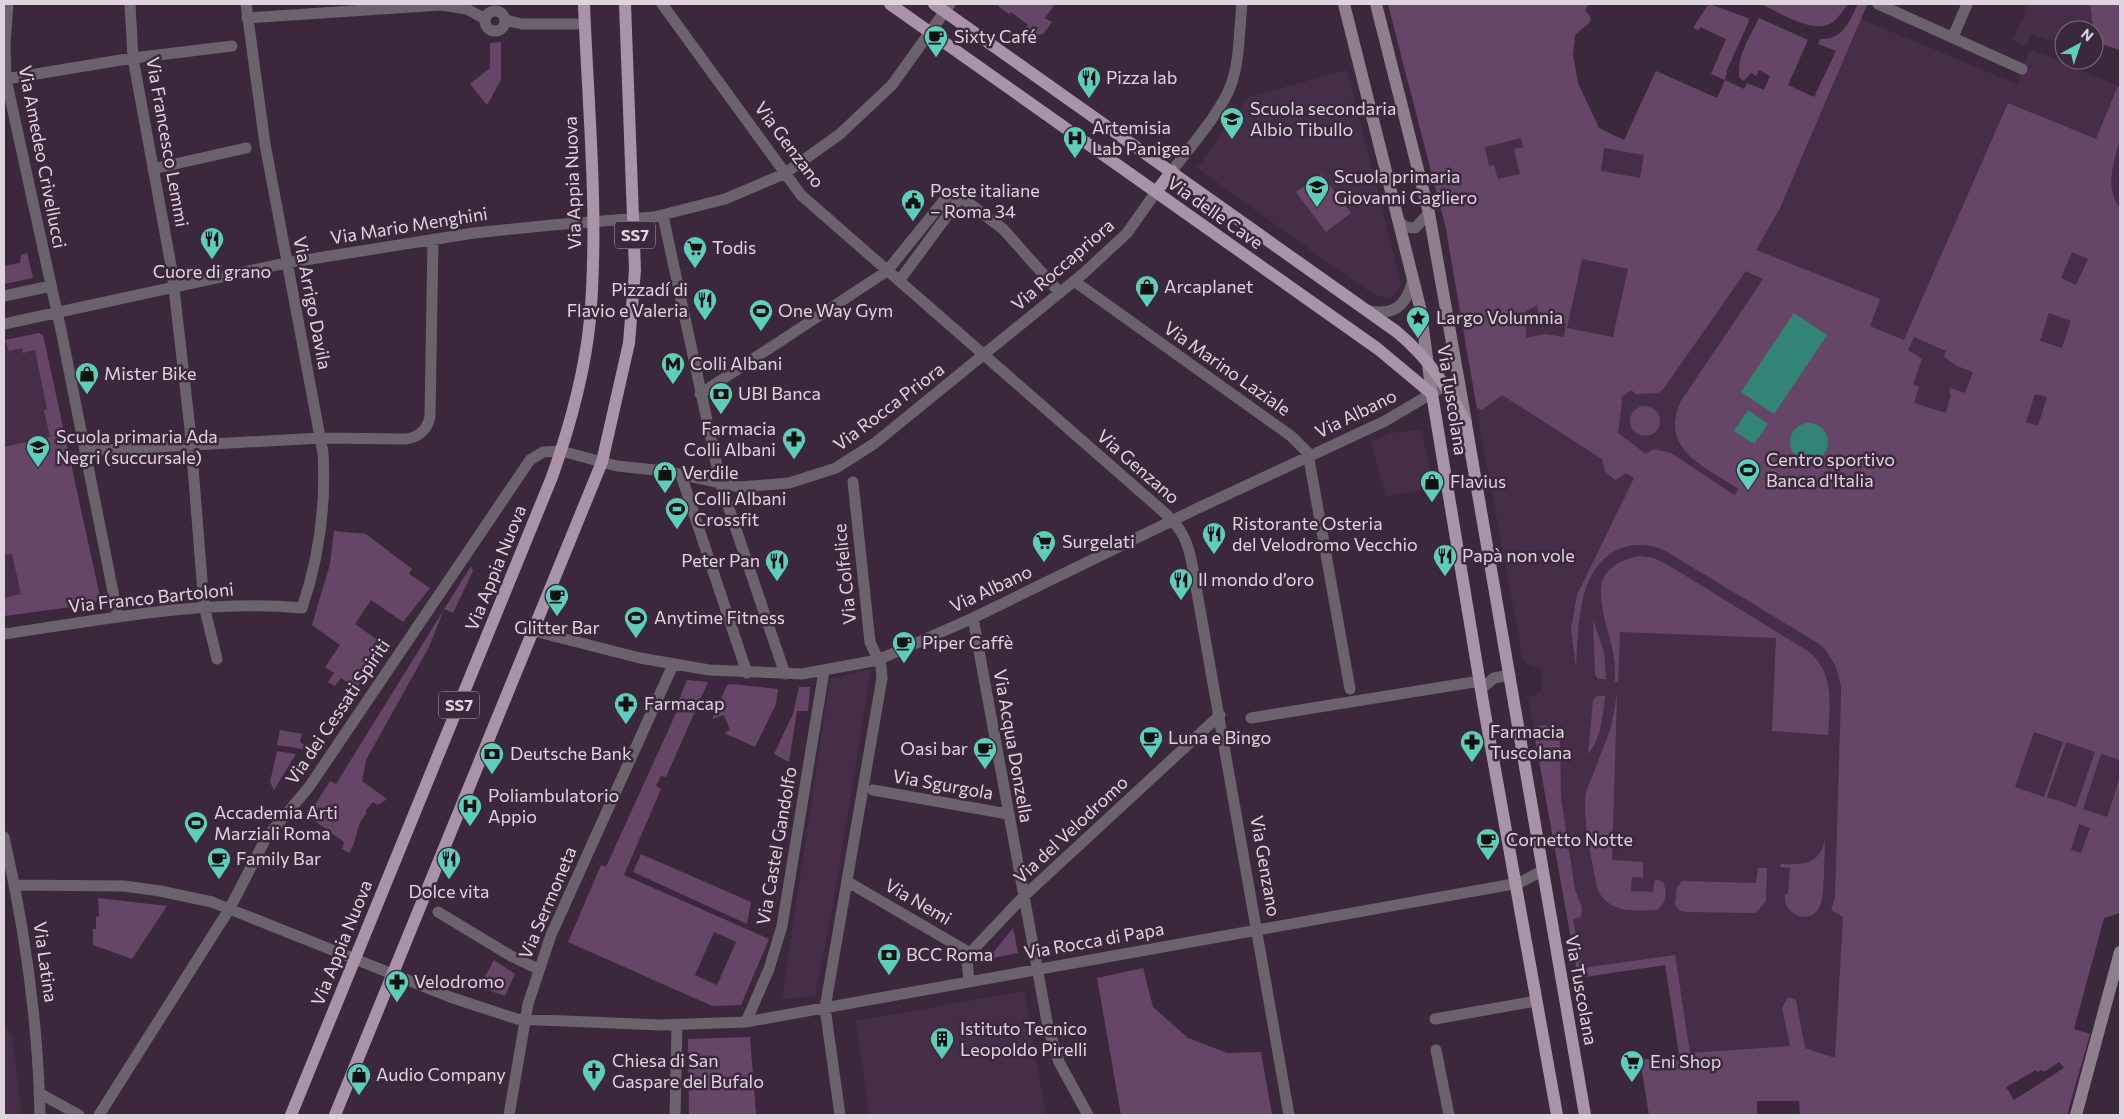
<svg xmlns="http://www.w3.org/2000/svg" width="2124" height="1119" viewBox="0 0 2124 1119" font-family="Commissioner,sans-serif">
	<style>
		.built { fill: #472e48 }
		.green { fill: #664667; fill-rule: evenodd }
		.water { fill: #318476 }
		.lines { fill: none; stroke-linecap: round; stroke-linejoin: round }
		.street { stroke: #6c626d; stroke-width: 11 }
		.secondary { stroke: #8e7e8e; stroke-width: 12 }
		.primary { stroke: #a893a8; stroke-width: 12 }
		.labels { text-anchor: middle; stroke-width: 5; stroke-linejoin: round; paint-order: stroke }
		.shield { fill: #3c283c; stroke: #afa0af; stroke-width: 1 }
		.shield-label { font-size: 16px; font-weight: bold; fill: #e0d3e0 }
		.poi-label { font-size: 18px; fill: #e0d3e0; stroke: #3c283c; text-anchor: start }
		.street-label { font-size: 18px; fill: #e0d3e0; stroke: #3c283c }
	</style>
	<rect width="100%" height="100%" fill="#3c283c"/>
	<path class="built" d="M2026 4H2090L2094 30H2064V39L2049 41 2031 33 2026 46 2012 40 2025 15Z
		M1861 19 2017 84 2030 49 2120 87V876L1835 1059 1798 1045 1690 1054 1680 1061 1665 965 1578 978 1528 698 1542 691V670L1523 661 1460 319 1446 229 1397 42 1440 56 1624 140 1780 207Z
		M1347 70 1401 284 1396 294 1388 298 1377 296 1358 284 1197 168 1248 97Z
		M39 333 43 335 100 597 94 604 4 616V340Z
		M1421 430 1434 487 1386 497 1371 442 1390 433Z
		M871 669 834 899 815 996 782 999 830 679Z
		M1024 991 1046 1115H869L856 1021Z
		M4 1025 12 1035 22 1115H4Z"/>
	<path class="green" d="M998 4H1055L1045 18 1052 22 1043 34 1037 35 1027 28 1028 25 1011 12 1009 14 999 7Z
		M1388 4H1589L1585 10 1591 18 1589 23 1575 35 1573 55 1578 83 1599 128 1624 140 1656 71 1717 98 1725 80 1711 74 1726 39 1700 27 1699 30 1693 28 1707 6 1712 5 1748 18 1749 21 1727 70 1725 80 1744 89 1747 83 1764 90 1770 76 1759 70 1756 76 1751 73 1744 81 1739 77C1737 55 1750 37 1759 18L1808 40 1788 85 1814 97 1836 51 1818 44 1820 39C1843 40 1849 22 1858 4L1867 5 1780 208 1756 250 1880 299 1870 326 1904 340 2008 103 2096 139 2118 86 2120 87C2120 102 2122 119 2120 134 2117 159 2102 184 2120 208V760L2101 754 2083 809 2107 817 2120 777V913L2104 918 2074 1029 2090 1034 2067 1115H1800L1799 1101H1757V1115H1649L1640 1059 1680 1060 1665 965 1578 978 1533 727 1545 725 1558 732 1560 741 1561 798 1575 889 1582 908 1581 917 1573 919 1582 968 1675 955 1690 1053 1790 1046 1782 1008 1788 997 1796 1000 1805 1048 1835 1058 1843 917 1831 910 1835 898 1841 696V686L1836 667 1826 650 1818 643 1662 549C1647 544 1631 543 1617 550 1576 571 1579 628 1576 668L1571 629 1577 595 1634 478 1626 473 1615 480 1605 471 1602 459 1502 395 1482 410 1477 408 1446 229ZM1521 138 1523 147 1514 149 1520 174 1498 179 1494 165 1489 166 1485 147ZM1604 148 1644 155 1640 178 1601 171ZM2072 252 2088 259 2076 285 2061 278ZM1582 259 1628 269 1613 337 1567 328ZM1746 271 1763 279 1681 401C1658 449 1706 468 1739 489L1734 495 1671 453 1654 449 1646 454 1618 433 1622 401 1621 398 1631 390 1636 394 1658 393 1664 388ZM1537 305 1540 323H1566L1564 337 1545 334 1526 338V311ZM2049 313 2071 321 2062 348 2040 341ZM1914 337 1946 351 1944 357 1957 366 1973 372 1965 393 1950 388 1949 393 1951 394 1946 413 1914 403 1919 387 1913 384 1922 359 1908 350ZM2035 394 2047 397 2038 426 2026 422ZM2034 732 2063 742 2044 797 2015 787ZM2066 742 2095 752 2076 807 2047 797ZM2079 824 2090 828 2081 853 2071 850ZM2059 1062 2064 1068 2014 1100 2006 1087 2036 1070 2037 1072 2042 1070 2044 1072Z
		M1761 4H1848C1843 10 1839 17 1833 22 1814 36 1779 12 1761 4Z
		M2090 4H2120V50L2095 42Z
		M501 42V80L487 105 470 84 490 68V43Z
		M1321 174 1351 213 1326 232 1296 192Z
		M27 253 33 278 4 284V266L20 263 21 255Z
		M39 333 43 335 100 597 94 604 4 616V598L21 594 12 554 4 555V447L50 437 44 410 47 409 35 350 23 353 22 348 9 351 5 340Z
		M1630 421a15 15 0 1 1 30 0a15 15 0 1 1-30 0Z
		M334 531 366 534 412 569 409 574 430 588 403 622 371 600 355 624 386 646 356 688 341 678 335 686 328 682 334 673 325 667 340 645 312 625 330 564Z
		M1640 556 1654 558 1673 568 1806 650C1835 670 1830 703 1828 735L1772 731 1776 638 1620 632 1618 682H1615C1615 669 1615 656 1611 644 1602 605 1584 566 1640 556Z
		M471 566 473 571 453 613 444 609 429 647 366 760 362 781 387 799 378 805 373 802 366 810V814C355 826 358 840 349 853L342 849 344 842 308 816 330 781 336 784Z
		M1593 620 1604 652 1606 679H1598L1595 674Z
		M687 680 708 682 666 777 661 776 656 786 661 789 624 875 769 939 741 1005 712 1006 568 942 601 865 606 867 677 711 675 710ZM714 932 736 942 717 985 695 975Z
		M731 684 778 689 776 704 755 747 724 733 730 730 724 715 712 719 727 685Z
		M799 687H810L808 711H797L789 762 774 754 793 714Z
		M1617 694 1612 860 1643 862V878L1632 877 1631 891 1653 892 1655 879 1663 882C1668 892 1666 904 1657 910 1633 911 1607 913 1597 888 1592 857 1582 823 1586 792L1611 728Z
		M1597 696H1605C1603 714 1601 740 1588 754L1593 700Z
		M280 730 302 734 300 742 315 751 277 745Z
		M277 751 296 754 274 790 270 782Z
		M1825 840C1824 854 1825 896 1820 906 1810 927 1782 914 1785 894H1788L1790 868 1780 867 1781 864C1802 865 1820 865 1825 840Z
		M641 854 751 902 747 924 633 872Z
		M1758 868H1767L1766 901 1756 913 1686 912 1681 911 1675 905 1677 887 1682 881 1756 883Z
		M98 898 167 906 132 959 93 945V929H96V917L99 916Z
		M1013 928 1018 953 988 959Z
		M494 960 515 974 505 996 479 987Z
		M1143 968 1153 1007 1188 1038 1227 1053 1261 1052 1272 1115H1121L1097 978Z
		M750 1037 756 1114 689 1115 688 1039Z"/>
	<path class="water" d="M1794 313 1827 335 1774 414 1741 392Z
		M1748 410 1768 424 1754 444 1734 431Z
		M1790 442a19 19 0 1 1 38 0a19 19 0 1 1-38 0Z"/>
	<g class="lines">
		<path class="street" d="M8 4 5 43 6 79 62 335 118 617
			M130 4 133 58 172 271 190 429 204 606 217 659
			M662 4 801 195 1166 514C1182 529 1188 542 1192 564L1289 1115
			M1878 4 2022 69
			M485 21a10 10 0 1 1 20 0a10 10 0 1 1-20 0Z
			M247 18 441 5 467 9 485 19
			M505 20 522 24H585
			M1953 37 1967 4
			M6 79 133 58 232 46
			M153 169 246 148
			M1172 171C1190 147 1221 112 1231 85 1240 60 1239 30 1242 4
			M663 216 721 485 785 674
			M1400 222 1405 227 1415 228 1429 213
			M899 281 961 197
			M1074 281 1291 436 1308 453 1350 689
			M4 296 51 286
			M1366 310C1394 317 1406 306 1413 280
			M4 324 286 263 474 233 552 225 654 217 725 199 784 174 840 134 892 85 950 4
			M700 394 887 271 950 193 957 194 1003 229 1060 293
			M85 451 321 438 405 439C418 438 427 430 430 417L433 239
			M681 475 747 673
			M973 618 1048 1027 1059 1062 1088 1115
			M534 631 640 658 709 670 802 674 878 660 973 618 1194 510 1385 421 1446 385
			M4 634C102 620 202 599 302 608 319 558 326 505 323 453L265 144 246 4
			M1481 689 1494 678 1510 675
			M1251 718 1480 681
			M873 790 1008 814
			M4 837C25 929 38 1020 40 1115
			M848 882 970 953
			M15 885 124 886 160 891 212 902 450 997 517 1019 660 1025 746 1022 1519 883 1542 871
			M438 912 511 956 538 969
			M969 981 967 961 970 953 1023 897 1220 715
			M1435 1019 1536 1001
			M746 1022 769 969 782 926 824 671
			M1436 1050 1449 1115
			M39 1093 79 1115
			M99 1115 230 908 266 838 309 787 530 460 543 452 561 451 617 466 665 471 740 487 789 483 836 468 875 443 1084 273 1127 233 1156 192
			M509 1115 528 1004 551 935 673 665
			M675 1115 677 1025
			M840 1115 825 1008 882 678 881 666 870 642 853 482"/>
		<path class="secondary" d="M1344 4 1420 307 1432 394
			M1376 4 1429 213 1466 422
			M2076 1115 2120 952"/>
		<path class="primary" d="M890 4 1378 349 1432 394 1484 708 1557 1115
			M934 4 1397 332C1429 359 1448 387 1466 424L1585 1115
			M1156 192 1172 171
			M291 1115 552 477C570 426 585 373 590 319 599 214 588 108 584 4
			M335 1115 602 462 629 343 635 270 625 4"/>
	</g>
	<defs>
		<g id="cafe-pin" transform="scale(1.25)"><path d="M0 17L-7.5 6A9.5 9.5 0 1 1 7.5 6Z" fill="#5cceba" stroke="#3c283c"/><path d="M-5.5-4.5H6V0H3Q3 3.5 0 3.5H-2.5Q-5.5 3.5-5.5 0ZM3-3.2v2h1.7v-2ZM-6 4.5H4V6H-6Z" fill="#111"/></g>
		<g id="restaurant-pin" transform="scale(1.25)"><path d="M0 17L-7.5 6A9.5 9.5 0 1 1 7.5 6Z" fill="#5cceba" stroke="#3c283c"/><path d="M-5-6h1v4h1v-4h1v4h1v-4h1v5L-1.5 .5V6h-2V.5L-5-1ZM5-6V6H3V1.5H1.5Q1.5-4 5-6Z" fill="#111"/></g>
		<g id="school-pin" transform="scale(1.25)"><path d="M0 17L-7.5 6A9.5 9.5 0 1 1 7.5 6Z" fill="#5cceba" stroke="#3c283c"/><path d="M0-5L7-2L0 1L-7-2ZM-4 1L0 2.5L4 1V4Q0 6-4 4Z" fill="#111"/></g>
		<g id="hospital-pin" transform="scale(1.25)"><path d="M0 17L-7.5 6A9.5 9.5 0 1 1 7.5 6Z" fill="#5cceba" stroke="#3c283c"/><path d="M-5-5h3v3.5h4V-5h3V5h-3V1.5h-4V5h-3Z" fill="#111"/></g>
		<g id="civic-pin" transform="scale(1.25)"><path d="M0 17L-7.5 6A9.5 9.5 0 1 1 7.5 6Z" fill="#5cceba" stroke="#3c283c"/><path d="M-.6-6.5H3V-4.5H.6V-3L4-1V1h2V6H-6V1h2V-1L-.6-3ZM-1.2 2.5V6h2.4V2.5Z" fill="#111"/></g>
		<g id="supermarket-pin" transform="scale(1.25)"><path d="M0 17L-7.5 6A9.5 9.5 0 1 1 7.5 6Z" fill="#5cceba" stroke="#3c283c"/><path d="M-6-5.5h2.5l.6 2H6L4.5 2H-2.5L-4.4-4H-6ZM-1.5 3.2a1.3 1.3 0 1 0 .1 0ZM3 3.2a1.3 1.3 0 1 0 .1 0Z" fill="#111"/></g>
		<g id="shop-pin" transform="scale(1.25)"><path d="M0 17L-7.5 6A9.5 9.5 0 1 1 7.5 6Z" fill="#5cceba" stroke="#3c283c"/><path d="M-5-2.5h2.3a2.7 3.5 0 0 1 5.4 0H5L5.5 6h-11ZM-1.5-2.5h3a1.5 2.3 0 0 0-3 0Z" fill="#111"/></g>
		<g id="stadium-pin" transform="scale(1.25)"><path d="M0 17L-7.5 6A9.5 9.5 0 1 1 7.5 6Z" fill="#5cceba" stroke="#3c283c"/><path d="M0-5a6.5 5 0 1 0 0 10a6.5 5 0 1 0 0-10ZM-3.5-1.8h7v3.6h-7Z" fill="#111"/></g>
		<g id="sight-pin" transform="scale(1.25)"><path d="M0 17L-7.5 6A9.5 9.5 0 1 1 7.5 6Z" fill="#5cceba" stroke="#3c283c"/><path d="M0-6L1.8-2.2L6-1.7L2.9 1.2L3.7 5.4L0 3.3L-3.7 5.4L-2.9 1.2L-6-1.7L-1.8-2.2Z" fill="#111"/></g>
		<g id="metro-pin" transform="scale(1.25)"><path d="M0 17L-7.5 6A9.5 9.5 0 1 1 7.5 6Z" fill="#5cceba" stroke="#3c283c"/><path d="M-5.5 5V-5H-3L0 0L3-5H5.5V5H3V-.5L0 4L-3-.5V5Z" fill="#111"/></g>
		<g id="bank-pin" transform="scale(1.25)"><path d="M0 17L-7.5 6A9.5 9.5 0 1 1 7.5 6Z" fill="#5cceba" stroke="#3c283c"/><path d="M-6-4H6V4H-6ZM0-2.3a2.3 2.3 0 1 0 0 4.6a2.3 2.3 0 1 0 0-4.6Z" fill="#111"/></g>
		<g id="pharmacy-pin" transform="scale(1.25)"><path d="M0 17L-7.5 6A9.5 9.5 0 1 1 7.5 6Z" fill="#5cceba" stroke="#3c283c"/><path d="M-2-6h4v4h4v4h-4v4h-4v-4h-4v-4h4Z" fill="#111"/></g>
		<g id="building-pin" transform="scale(1.25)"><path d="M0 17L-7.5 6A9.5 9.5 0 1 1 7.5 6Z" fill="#5cceba" stroke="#3c283c"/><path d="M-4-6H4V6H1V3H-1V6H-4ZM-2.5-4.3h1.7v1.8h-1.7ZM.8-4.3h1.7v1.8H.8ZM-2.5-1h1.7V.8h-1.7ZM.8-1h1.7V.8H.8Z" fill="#111"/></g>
		<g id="church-pin" transform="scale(1.25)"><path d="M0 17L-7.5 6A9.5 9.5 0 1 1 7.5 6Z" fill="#5cceba" stroke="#3c283c"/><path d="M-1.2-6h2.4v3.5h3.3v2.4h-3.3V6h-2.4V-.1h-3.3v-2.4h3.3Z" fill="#111"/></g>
	</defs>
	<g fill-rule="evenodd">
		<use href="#cafe-pin" x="936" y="37"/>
		<use href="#restaurant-pin" x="1089" y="78"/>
		<use href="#school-pin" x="1232" y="119"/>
		<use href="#hospital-pin" x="1075" y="138"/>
		<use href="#school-pin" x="1317" y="187"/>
		<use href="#civic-pin" x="913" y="201"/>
		<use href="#restaurant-pin" x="212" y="239"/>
		<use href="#supermarket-pin" x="695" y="248"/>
		<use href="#shop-pin" x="1147" y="287"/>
		<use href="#restaurant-pin" x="705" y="300"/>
		<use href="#stadium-pin" x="761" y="311"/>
		<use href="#sight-pin" x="1418" y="318"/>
		<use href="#metro-pin" x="673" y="364"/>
		<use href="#shop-pin" x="87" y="374"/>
		<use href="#bank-pin" x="721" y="394"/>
		<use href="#pharmacy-pin" x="794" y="439"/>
		<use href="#school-pin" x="38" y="447"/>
		<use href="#stadium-pin" x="1748" y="470"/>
		<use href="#shop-pin" x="665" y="473"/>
		<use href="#shop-pin" x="1432" y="482"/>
		<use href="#stadium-pin" x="677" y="509"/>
		<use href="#restaurant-pin" x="1214" y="534"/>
		<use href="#supermarket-pin" x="1044" y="542"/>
		<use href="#restaurant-pin" x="1445" y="556"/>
		<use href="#restaurant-pin" x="777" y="561"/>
		<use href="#restaurant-pin" x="1181" y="580"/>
		<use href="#cafe-pin" x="557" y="596"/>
		<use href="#stadium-pin" x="636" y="618"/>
		<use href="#cafe-pin" x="904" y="643"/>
		<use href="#pharmacy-pin" x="626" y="704"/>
		<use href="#cafe-pin" x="1151" y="738"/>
		<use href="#pharmacy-pin" x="1472" y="742"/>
		<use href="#cafe-pin" x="985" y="749"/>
		<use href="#bank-pin" x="492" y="754"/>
		<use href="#hospital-pin" x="470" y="806"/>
		<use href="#stadium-pin" x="196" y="823"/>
		<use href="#cafe-pin" x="1488" y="840"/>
		<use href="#cafe-pin" x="219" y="859"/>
		<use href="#restaurant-pin" x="449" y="859"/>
		<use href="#bank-pin" x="889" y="955"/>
		<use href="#pharmacy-pin" x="397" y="982"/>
		<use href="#building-pin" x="942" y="1039"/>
		<use href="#supermarket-pin" x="1632" y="1062"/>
		<use href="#church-pin" x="594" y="1071"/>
		<use href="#shop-pin" x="359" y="1075"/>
	</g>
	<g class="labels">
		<g class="shield">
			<rect x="615" y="221.5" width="40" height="27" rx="4"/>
			<rect x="439" y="691.5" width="40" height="27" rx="4"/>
		</g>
		<g class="shield-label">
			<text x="635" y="241">SS7</text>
			<text x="459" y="711">SS7</text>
		</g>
		<g class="poi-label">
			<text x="954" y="43">Sixty Café</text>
			<text x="1106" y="84">Pizza lab</text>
			<text x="1250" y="115">Scuola secondaria<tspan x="1250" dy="21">Albio Tibullo</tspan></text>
			<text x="1092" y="134">Artemisia<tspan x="1092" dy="21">Lab Panigea</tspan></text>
			<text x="1334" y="183">Scuola primaria<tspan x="1334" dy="21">Giovanni Cagliero</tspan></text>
			<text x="930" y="197">Poste italiane<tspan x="930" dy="21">– Roma 34</tspan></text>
			<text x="712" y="254">Todis</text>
			<text x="212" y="278" text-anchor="middle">Cuore di grano</text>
			<text x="1164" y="293">Arcaplanet</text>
			<text x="688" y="296" text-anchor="end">Pizzadí di<tspan x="688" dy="21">Flavio e Valeria</tspan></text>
			<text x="778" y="317">One Way Gym</text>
			<text x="1436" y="324">Largo Volumnia</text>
			<text x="690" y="370">Colli Albani</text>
			<text x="104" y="380">Mister Bike</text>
			<text x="738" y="400">UBI Banca</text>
			<text x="776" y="435" text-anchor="end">Farmacia<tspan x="776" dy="21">Colli Albani</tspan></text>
			<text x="56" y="443">Scuola primaria Ada<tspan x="56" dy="21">Negri (succursale)</tspan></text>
			<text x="1766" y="466">Centro sportivo<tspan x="1766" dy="21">Banca d'Italia</tspan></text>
			<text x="682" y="479">Verdile</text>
			<text x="1450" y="488">Flavius</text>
			<text x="694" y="505">Colli Albani<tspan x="694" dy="21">Crossfit</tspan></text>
			<text x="1232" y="530">Ristorante Osteria<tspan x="1232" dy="21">del Velodromo Vecchio</tspan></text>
			<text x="1062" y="548">Surgelati</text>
			<text x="1462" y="562">Papà non vole</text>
			<text x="760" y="567" text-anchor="end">Peter Pan</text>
			<text x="1198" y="586">Il mondo d’oro</text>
			<text x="654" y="624">Anytime Fitness</text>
			<text x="557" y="634" text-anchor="middle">Glitter Bar</text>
			<text x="922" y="649">Piper Caffè</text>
			<text x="644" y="710">Farmacap</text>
			<text x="1490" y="738">Farmacia<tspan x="1490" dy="21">Tuscolana</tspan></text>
			<text x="1168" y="744">Luna e Bingo</text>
			<text x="968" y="755" text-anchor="end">Oasi bar</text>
			<text x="510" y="760">Deutsche Bank</text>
			<text x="488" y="802">Poliambulatorio<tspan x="488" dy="21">Appio</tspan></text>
			<text x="214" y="819">Accademia Arti<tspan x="214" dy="21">Marziali Roma</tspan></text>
			<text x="1506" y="846">Cornetto Notte</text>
			<text x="236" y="865">Family Bar</text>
			<text x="449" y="898" text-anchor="middle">Dolce vita</text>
			<text x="906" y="961">BCC Roma</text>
			<text x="414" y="988">Velodromo</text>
			<text x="960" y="1035">Istituto Tecnico<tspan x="960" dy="21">Leopoldo Pirelli</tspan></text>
			<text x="612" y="1067">Chiesa di San<tspan x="612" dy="21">Gaspare del Bufalo</tspan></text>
			<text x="1650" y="1068">Eni Shop</text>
			<text x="376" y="1081">Audio Company</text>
		</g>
		<g class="street-label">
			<text transform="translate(167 142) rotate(80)" y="6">Via Francesco Lemmi</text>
			<text transform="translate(789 145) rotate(53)" y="6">Via Genzano</text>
			<text transform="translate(42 157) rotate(79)" y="6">Via Amedeo Crivellucci</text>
			<text transform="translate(573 183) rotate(-92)" y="6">Via Appia Nuova</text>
			<text transform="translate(1215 213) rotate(35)" y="6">Via delle Cave</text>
			<text transform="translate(409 226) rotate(-9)" y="6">Via Mario Menghini</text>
			<text transform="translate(1063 265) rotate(-41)" y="6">Via Roccapriora</text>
			<text transform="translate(312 303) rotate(79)" y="6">Via Arrigo Davila</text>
			<text transform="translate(1227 369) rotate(35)" y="6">Via Marino Laziale</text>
			<text transform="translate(1452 400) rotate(81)" y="6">Via Tuscolana</text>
			<text transform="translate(889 407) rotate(-37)" y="6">Via Rocca Priora</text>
			<text transform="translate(1356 414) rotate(-26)" y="6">Via Albano</text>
			<text transform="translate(1138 467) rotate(41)" y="6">Via Genzano</text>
			<text transform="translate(496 568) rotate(-68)" y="6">Via Appia Nuova</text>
			<text transform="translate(845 574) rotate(-96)" y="6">Via Colfelice</text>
			<text transform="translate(991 589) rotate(-25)" y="6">Via Albano</text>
			<text transform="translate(151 598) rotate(-6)" y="6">Via Franco Bartoloni</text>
			<text transform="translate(338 712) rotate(-56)" y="6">Via dei Cessati Spiriti</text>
			<text transform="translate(1013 746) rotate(80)" y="6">Via Acqua Donzella</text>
			<text transform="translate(943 785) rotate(10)" y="6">Via Sgurgola</text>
			<text transform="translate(1071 830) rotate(-43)" y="6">Via del Velodromo</text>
			<text transform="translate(777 846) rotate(-80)" y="6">Via Castel Gandolfo</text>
			<text transform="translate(1265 866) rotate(80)" y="6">Via Genzano</text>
			<text transform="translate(918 902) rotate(30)" y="6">Via Nemi</text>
			<text transform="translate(548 903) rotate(-67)" y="6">Via Sermoneta</text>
			<text transform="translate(1094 941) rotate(-10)" y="6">Via Rocca di Papa</text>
			<text transform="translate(342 943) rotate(-68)" y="6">Via Appia Nuova</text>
			<text transform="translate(45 962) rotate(82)" y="6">Via Latina</text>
			<text transform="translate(1581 990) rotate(80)" y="6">Via Tuscolana</text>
		</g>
	</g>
	<rect width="2124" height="1119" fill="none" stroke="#e0d3e0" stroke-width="10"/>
	<g transform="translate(2079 45) rotate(40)"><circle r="24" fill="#3c283c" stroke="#7e6c7e"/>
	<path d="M0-4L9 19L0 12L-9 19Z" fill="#5cceba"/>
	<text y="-8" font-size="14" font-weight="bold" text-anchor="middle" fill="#e0d3e0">N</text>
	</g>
</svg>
